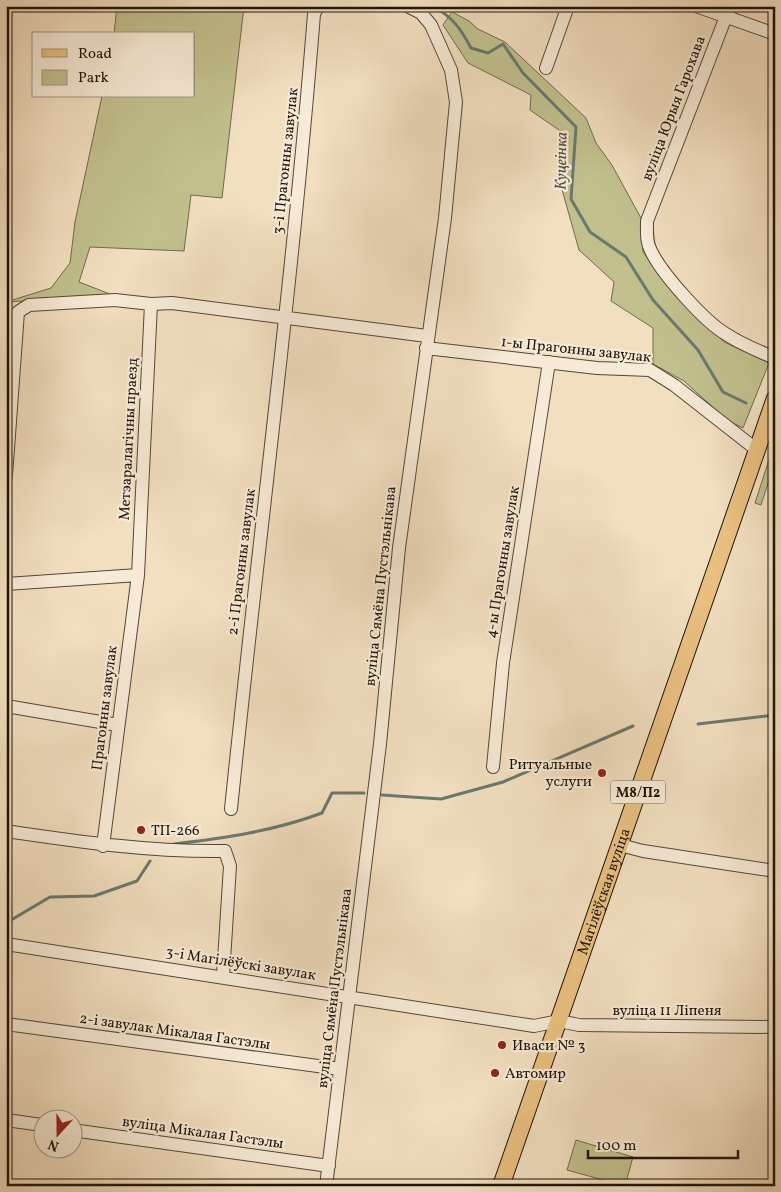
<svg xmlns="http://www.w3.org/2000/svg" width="781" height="1192" viewBox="0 0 781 1192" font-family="Vollkorn,serif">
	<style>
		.green { fill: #c1c08d; stroke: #706a4b }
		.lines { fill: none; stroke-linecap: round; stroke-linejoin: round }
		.stream { stroke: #69796e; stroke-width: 3 }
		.minor-casing { stroke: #534737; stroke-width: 14 }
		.major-casing { stroke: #1e1409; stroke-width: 18 }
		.minor { stroke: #f7ead6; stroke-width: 12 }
		.major { stroke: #e9c080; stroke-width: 16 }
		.poi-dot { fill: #8f2418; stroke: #f7ead6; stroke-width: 2 }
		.labels { text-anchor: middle; stroke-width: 4.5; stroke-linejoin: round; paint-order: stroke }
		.shield { fill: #f7ead6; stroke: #5f5446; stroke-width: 1 }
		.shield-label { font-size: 14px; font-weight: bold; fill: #1e1409 }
		.street-label { font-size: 15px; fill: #1e1409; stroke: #f7ead6 }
		.poi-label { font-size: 15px; fill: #1e1409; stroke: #f7ead6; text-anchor: start }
		.water-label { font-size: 16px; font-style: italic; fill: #4a4f44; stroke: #f7ead6 }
	</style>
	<rect width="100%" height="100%" fill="#f2dfc0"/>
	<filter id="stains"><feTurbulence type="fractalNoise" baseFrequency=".004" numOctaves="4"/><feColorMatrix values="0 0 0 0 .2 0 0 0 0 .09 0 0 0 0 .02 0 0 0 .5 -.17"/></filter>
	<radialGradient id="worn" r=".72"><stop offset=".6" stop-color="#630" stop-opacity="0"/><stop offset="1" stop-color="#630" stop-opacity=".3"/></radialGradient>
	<path class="green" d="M117 6H244L222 198 191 195 184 251 90 247 79 282 115 296 6 302 51 288 70 263 75 222 102 96H194V34H114Z
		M452 12 469 21 478 29 505 42 586 118 596 143 612 165 642 220 643 252 677 297 724 342 769 363 743 428 727 420 684 381 653 364V328L611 301 614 282 579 250 561 186 569 137 530 110 531 95 468 63 443 25Z
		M775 441V461L761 505 755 503Z
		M576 1140 633 1157 625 1186 567 1170Z"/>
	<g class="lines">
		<path class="stream" d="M432 6C452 16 461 29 471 48L488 53 503 44 523 73 576 127 571 199 590 232 626 257 653 300 698 350 723 392 746 403
			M698 724 775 715
			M382 795 441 799 503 782 633 726
			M174 844C225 838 274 831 322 813L332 793H364
			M6 923 50 897 94 896 137 881 150 861"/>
		<g class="minor-casing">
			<path id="minor" d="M696 6 775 34
				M730 6 647 221C647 232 646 242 651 251 662 274 705 322 726 334 741 344 758 351 775 358
				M546 68 568 6
				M426 348 597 368 650 370 674 385 757 450
				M6 476 18 312 29 305 115 300 151 304 172 303 427 336
				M6 584 138 575
				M6 706 118 725
				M493 767 503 663 549 362
				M231 809C258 544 293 280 314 14L318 6
				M6 831C81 842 149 852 225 851L230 866 223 976
				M620 845 643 851 775 871
				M103 846 138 575 151 304
				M6 944 534 1026 559 1021 579 1025 775 1027
				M6 1024 340 1069
				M6 1120 42 1125
				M72 1130 329 1166
				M326 1186 380 744 399 548 445 218 456 102 451 70 431 25 421 13 407 6"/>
		</g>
		<g class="major-casing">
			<g id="major">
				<path id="s1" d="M501 1186 775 398"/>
			</g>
		</g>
		<use href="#minor" class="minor"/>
		<use href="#major" class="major"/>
	</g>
	<g class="poi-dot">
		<circle cx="602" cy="773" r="5"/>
		<circle cx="141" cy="830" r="5"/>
		<circle cx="502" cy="1045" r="5"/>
		<circle cx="495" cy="1073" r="5"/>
	</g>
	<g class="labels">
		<rect class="shield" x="610.5" y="780.5" width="55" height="23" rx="4"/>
		<g class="shield-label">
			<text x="638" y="797">М8/П2</text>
		</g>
		<g class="street-label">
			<text transform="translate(673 108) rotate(-69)" y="5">вуліца Юрыя Гарохава</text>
			<text transform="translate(285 161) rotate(-84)" y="5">3-і Прагонны завулак</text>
			<text transform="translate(576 349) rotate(6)" y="5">1-ы Прагонны завулак</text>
			<text transform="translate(128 439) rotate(-87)" y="5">Метэаралагічны праезд</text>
			<text transform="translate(241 562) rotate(-83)" y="5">2-і Прагонны завулак</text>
			<text transform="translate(502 562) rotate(-81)" y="5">4-ы Прагонны завулак</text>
			<text transform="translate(380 586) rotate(-84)" y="5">вуліца Сямёна Пустэльнікава</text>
			<text transform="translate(104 708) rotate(-83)" y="5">Прагонны завулак</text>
			<text dy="5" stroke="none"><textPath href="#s1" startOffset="312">Магілёўская вуліца</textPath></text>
			<text transform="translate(241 963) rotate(9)" y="5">3-і Магілёўскі завулак</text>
			<text transform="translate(334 988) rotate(-83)" y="5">вуліца Сямёна Пустэльнікава</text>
			<text x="667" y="1015">вуліца 11 Ліпеня</text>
			<text transform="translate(175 1031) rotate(8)" y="5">2-і завулак Мікалая Гастэлы</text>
			<text transform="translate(203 1132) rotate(8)" y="5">вуліца Мікалая Гастэлы</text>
		</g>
		<g class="poi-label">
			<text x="592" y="769" text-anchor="end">Ритуальные<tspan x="592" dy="17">услуги</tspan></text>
			<text x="151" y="835">ТП-266</text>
			<text x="512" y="1050">Иваси № 3</text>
			<text x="505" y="1078">Автомир</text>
		</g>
		<g class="water-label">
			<text transform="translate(560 161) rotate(-89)" y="6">Куцеінка</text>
		</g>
	</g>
	<rect width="781" height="1192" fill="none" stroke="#f2dfc0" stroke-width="25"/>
	<rect x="8" y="8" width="766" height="1177" fill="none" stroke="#1e1409" stroke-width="2.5"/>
	<rect x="12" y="12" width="756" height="1167" fill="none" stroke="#1e1409"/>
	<rect x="32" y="32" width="162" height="65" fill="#f7ead6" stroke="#a09484"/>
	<rect x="42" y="49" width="25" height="8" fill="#e9c080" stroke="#a09484"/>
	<text x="78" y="58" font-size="15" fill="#1e1409">Road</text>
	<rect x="42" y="70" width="25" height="15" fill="#c1c08d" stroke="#a09484"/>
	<text x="78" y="82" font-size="15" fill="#1e1409">Park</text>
	<g transform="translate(58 1134) rotate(201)"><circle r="24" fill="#f7ead6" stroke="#a09484"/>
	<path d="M0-4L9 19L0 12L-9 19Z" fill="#8f2418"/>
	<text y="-8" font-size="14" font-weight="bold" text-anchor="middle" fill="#1e1409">N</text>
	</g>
	<path d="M588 1150v8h150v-8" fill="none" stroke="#1e1409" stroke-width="2.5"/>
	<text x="596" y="1150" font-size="15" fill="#1e1409" stroke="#f7ead6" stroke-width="4" paint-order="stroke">100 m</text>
	<rect width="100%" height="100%" filter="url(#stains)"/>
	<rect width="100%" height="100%" fill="url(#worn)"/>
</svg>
